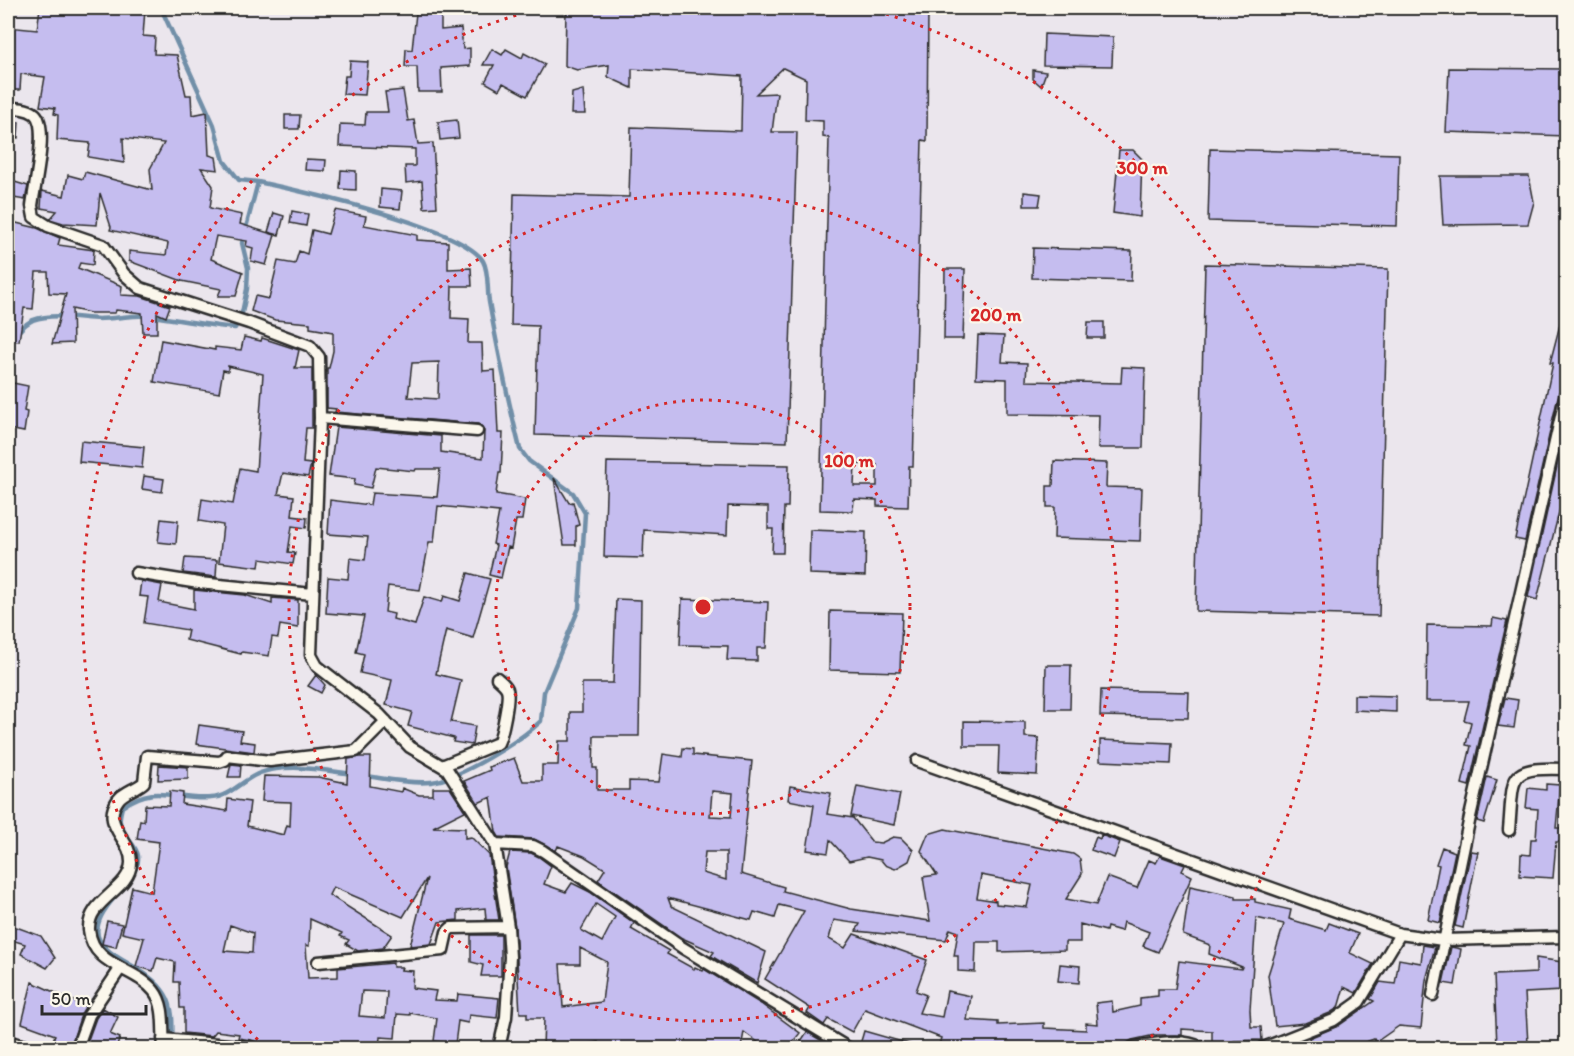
<svg xmlns="http://www.w3.org/2000/svg" width="1574" height="1056" viewBox="0 0 1574 1056" font-family="Itim,sans-serif">
	<style>
		.lines { fill: none; stroke-linecap: round; stroke-linejoin: round }
		.stream { stroke: #718fa8; stroke-width: 4.5 }
		.building { fill: #c5bdef; stroke: #2b2b2b; stroke-width: 1.5; fill-rule: evenodd }
		.minor-casing { stroke: #2b2b2b; stroke-width: 15 }
		.minor { stroke: #fbf7ec; stroke-width: 10 }
		.ring { fill: none; stroke: #d62828; stroke-width: 3; stroke-dasharray: 3 6 }
		.centre { fill: #d62828; stroke: #fbf7ec; stroke-width: 3 }
		.ring-label { font-size: 18px; text-anchor: middle; font-weight: bold; fill: #d62828; stroke: #fbf7ec; stroke-width: 4.5; stroke-linejoin: round; paint-order: stroke }
	</style>
	<rect width="100%" height="100%" fill="#ebe6ed"/>
	<filter id="ink" filterUnits="userSpaceOnUse"><feTurbulence type="fractalNoise" baseFrequency=".0167" numOctaves="2"/><feDisplacementMap in="SourceGraphic" scale="12" xChannelSelector="R" yChannelSelector="G"/><feConvolveMatrix kernelMatrix="1 2 1 2 8 2 1 2 1" color-interpolation-filters="sRGB"/></filter>
	<g filter="url(#ink)">
		<g class="lines">
			<path class="stream" d="M161 8 214 125 224 161 239 180 258 182
				M8 346C15 336 22 325 33 320 53 313 78 318 98 319 116 319 134 314 153 316 180 320 207 325 235 328L242 313 247 289 248 268 242 243 258 182C301 191 463 227 483 261 489 271 487 290 489 302 498 351 508 400 520 449L529 461 573 493 585 513 579 608 544 692 541 721C520 741 460 779 431 782 410 784 387 779 366 776
				M131 877C151 848 123 843 120 822 119 818 121 811 122 807 157 782 174 801 211 798 230 797 243 779 260 773 289 763 322 770 352 774
				M114 898C63 956 142 955 165 994 175 1010 172 1030 172 1048"/>
		</g>
		<path class="building" d="M40 8 145 9 143 36 155 37 154 54 177 55 186 95H191L192 115 207 112 209 155 216 157 218 170 201 168 213 186 210 208 242 215 240 224 275 235 266 265 251 261 253 248 246 246 247 241 216 236 211 259 243 272 236 296H218L221 289 182 281 129 261V251L166 255 168 243 110 230 111 227 100 193 97 225 63 223 50 219 57 211 41 208 42 191 64 196 68 175 83 179 85 172 152 190 150 169 164 143 123 138 124 163 88 157 90 143 57 140 58 115 54 114 55 108 40 106 45 77 21 74 20 90H8V27L37 30Z
			M566 8H928L927 141 922 140 913 466H909L908 507 877 506V500L854 499 853 511 820 510 829 138 823 137V121L805 120 806 79 783 68 756 94 777 93 772 132H797L787 442 535 435 538 326 511 325 514 194 629 197 631 127 741 131 742 76 632 69V88L608 77 609 65 577 70 565 66ZM855 464 877 465V486H854Z
			M416 13 441 15V30L461 28 463 49 470 48V66L441 68 442 92H418L417 67H405L406 49 412 50Z
			M1044 34 1113 37 1112 66 1043 65Z
			M492 49 502 55 506 49 522 58 524 53 545 64 527 96 503 83 499 90 485 82 494 65H483Z
			M350 61 368 62 365 95 343 94 345 76H349Z
			M1449 68 1566 69V136L1446 132Z
			M1033 70 1046 72 1041 86 1033 79Z
			M403 90 408 121 414 120 418 144 433 143 437 207 424 208 422 181 406 183 405 166H415V149L339 146 340 124 365 125 366 112H388L385 92Z
			M583 90 585 114H571L572 93Z
			M285 115H300L299 129H285Z
			M457 120 459 138 440 140 438 122Z
			M8 121 19 122 18 138 8 137Z
			M1210 149 1399 154 1397 226 1208 221Z
			M1119 150H1133L1142 159 1140 217 1113 213Z
			M306 159 326 160 325 171 305 170Z
			M341 170 356 171V190L340 189Z
			M1440 176H1529L1534 202 1528 224 1443 225Z
			M8 180 28 186 25 200 8 197Z
			M381 189 402 191 400 209 380 207Z
			M1024 192 1041 194 1039 206H1024Z
			M335 210 366 216 364 225 417 235V240L448 242V269L471 268 472 286H452L451 318 469 319 468 343H482L483 371 495 370 498 433H503L501 473H499L496 494 525 499 522 520H516L511 548 508 547 501 578 489 575 496 545 493 544 499 512 438 506 434 542H429L420 590 388 586 385 612 394 614 393 619 415 625 424 597 442 602 444 596 460 601 468 573 490 579 473 638 446 630 436 674 461 680 451 722 475 726 472 745 453 742 454 738 408 726 412 712 386 705 392 680 360 673 364 654 356 652 364 616 326 613 328 577 348 579 350 558 365 560 368 537 328 534 330 500 370 505 372 493 437 497 440 469H416L415 471 376 467 371 488 354 485 355 479 329 476 336 427 441 436V452L483 458 484 431 478 424 335 412 336 409 327 408V368H329L333 351V332L310 328V323L275 320 251 311 255 296 269 299 278 261 295 264 299 251 307 254 312 230 328 234ZM439 362 438 399 408 397 412 363Z
			M292 211 308 214 306 226 290 223Z
			M274 213 284 216 279 235 268 232Z
			M8 221 37 228 60 238 58 245 94 250 93 265 80 263 78 268 122 286 121 295 140 296 170 306 166 317 157 313V333H143L142 313 116 310 115 313H90L72 309 73 343 52 344 66 294 49 293 48 272H36L33 309 24 308 19 341 8 340Z
			M1033 248 1132 251 1131 281 1032 278Z
			M1205 264 1388 269 1379 616 1196 611Z
			M945 269H965L963 339H944Z
			M1563 313 1566 314V387L1559 392 1525 541 1515 539 1553 363H1550Z
			M1088 322H1104V338H1087Z
			M978 335 1004 336 1002 362 1027 363 1026 381 1121 383 1122 367 1145 368 1143 448H1098L1099 415 1007 414V379L976 378Z
			M244 337 261 341 262 338 299 350 295 368H312V428H306L303 463 311 464 308 477 283 473 278 494 294 496 292 516 307 518 306 528 292 526 288 552 295 553 293 564 260 559 259 567 219 562 223 525 199 521 202 499 233 504 240 468 256 471 263 374 228 366V371L223 370 219 393 154 382 161 340 215 350V347L241 350Z
			M8 382 28 386 24 411 27 412 24 432 8 429Z
			M1566 426V484L1537 600 1528 597Z
			M81 441 144 447 142 468 79 462Z
			M1054 461 1107 463 1106 487 1142 488 1140 541 1054 538 1055 507H1047V486H1053Z
			M607 462 789 465 788 507H784L783 553H772L773 529H768V507L728 506 727 535 644 530 643 558 604 557Z
			M144 476 164 479 162 492 142 489Z
			M554 478 569 503 573 502 579 525 576 526V545H564Z
			M161 519 178 521 176 544 158 542Z
			M810 530 866 532 865 576 809 574Z
			M185 558 217 560 216 577 183 573Z
			M141 581 162 585 159 602 194 609V590L245 595 272 604V598L298 600V628L280 625 278 638 272 637 269 656 242 652 241 654 186 640 188 630 144 623 148 597 139 596Z
			M616 599 641 600 639 736H594L593 768H597V790H629V781L659 782 663 754 682 757 683 748 693 749V755L752 761 741 874 784 887 783 891 851 909 930 921 923 877 937 875 921 851 928 834 945 829 1073 854 1080 859 1082 874 1066 899 1096 905 1107 877 1137 888 1149 860 1156 863 1160 856 1185 865 1182 871 1192 876 1158 952 1143 946 1149 932 1123 922 1121 931 1107 927 1106 931 1080 924V942H1065V950L999 952V942H976L975 972 958 971V956H954L958 932 950 929 946 940 856 931 860 924 834 920 829 939 845 948 854 934 927 960 916 991 926 995 919 1013 942 1017 947 991 971 996 967 1020 998 1022V1025L1044 1023V1028L1086 1030V1023L1098 1024 1096 1003 1112 1001 1113 1012 1140 1006V998L1158 996V989H1175L1179 961 1241 969 1242 967 1209 954 1210 945 1183 935 1190 886 1236 896V899H1255V902L1291 910 1289 919 1326 930 1329 923 1358 934 1350 953 1373 964 1356 993 1344 987 1338 1008 1330 1013 1305 1023 1275 1026 1268 975 1284 924 1256 918 1250 1010 1251 1027H1261L1262 1040 1234 1041V1044L1212 1043V1031L1182 1029V1035H1155L1132 1040 1127 1043V1048H1105V1043L1075 1046V1048H938L941 1038 865 1009 852 1032 828 1019 824 1025 807 1013 810 1008 765 979 804 911 779 905 775 918 754 912 751 920 668 898 671 906 766 952 757 983 711 956 714 952 682 938 598 880 605 869 584 856 558 846 556 851 534 839 499 837 496 832 491 797 478 803 464 781 490 770 489 767 514 758 523 781H542V765H558L559 741H570V712H582V683H613ZM712 791 733 793 731 817 710 816ZM705 852H726V880L703 873ZM981 875 1032 885 1027 907 996 904V901L977 898Z
			M682 599 768 602 766 648H757V661L727 660 728 646 680 645Z
			M830 611 902 613 900 672 829 670Z
			M1493 618 1507 621 1469 786 1462 784 1471 746 1466 745 1471 722 1464 720 1469 701H1426L1427 625 1492 626Z
			M1046 665H1071L1070 709H1045Z
			M316 675 325 685 321 693 308 686Z
			M1101 690 1189 692 1188 718 1100 716Z
			M1354 695 1396 696V712L1354 710Z
			M1505 698 1518 700 1514 728 1498 726Z
			M964 721 1025 722V737L1039 738 1037 775 998 773 999 746H964Z
			M199 725 242 731 240 741 255 743 254 752 196 744Z
			M1100 740 1172 743 1171 764 1100 761Z
			M360 757H371L370 786 401 792 402 788 419 795H433V788H450L465 811 433 827 465 828V838L471 837 489 855 499 920H486L485 908 458 911V920L439 922 431 944 410 946 427 878 403 917 333 887 329 895 392 935 383 948 358 951 346 944 349 940 340 936 342 933 310 919 309 946 306 945 308 978 338 977V968L393 963V967H402L401 970 413 971 412 988 436 991 434 1000 457 1001 458 994 499 998 497 1018 469 1015 468 1023 458 1021 455 1044 434 1041 437 1018 410 1013V1015L397 1014 395 1038 380 1037 379 1048 317 1044 316 1048H293L267 1046 251 1040 238 1038 239 1034 216 1031 212 1036 184 1033V1008H180L179 982H174L175 962 157 958 153 971 136 966 144 938 122 933 132 887 152 892 159 842 137 839 140 820 144 821 145 805 169 806 170 791 183 793 182 804 227 811 228 799 250 802 247 826 284 835 287 825 290 826 291 802 262 801 264 776 318 777 347 783 348 759ZM230 925 253 933 252 953 224 951ZM362 991 387 992 385 1018 359 1016Z
			M231 764 241 765 240 777H228Z
			M159 765 188 767V779L158 780Z
			M1487 777 1497 780 1484 823 1477 821Z
			M1546 784 1560 785 1556 828H1566V842H1556L1553 878 1520 876 1521 854 1530 855 1531 839H1536L1538 809 1526 808 1528 788 1546 790Z
			M790 786 831 793 827 814 853 818 872 842 881 843 893 837 901 838 913 850 909 861 895 869 885 865 881 860 867 857 849 861 830 840 828 853 807 850 814 805 788 800Z
			M857 786 900 794 894 825 851 816Z
			M1101 835 1120 842 1114 858 1091 850 1096 837 1100 839Z
			M1442 847 1455 852 1440 923 1428 920 1439 865 1436 864Z
			M1471 851 1478 852 1463 928 1455 926Z
			M510 852 531 853 539 857 551 866 544 884 566 892 572 883 590 892 634 923 631 929 669 951 667 954 694 969 695 967 703 971 704 969 761 1004 800 1033 788 1048H766L744 1032 741 1048H599L598 1042 566 1048H543L544 1018H527V1013H520L515 927 506 867ZM596 904 615 917 602 942 581 930ZM580 948 607 962 602 1002 563 1007 560 964H580Z
			M107 921 122 924 116 947 102 944Z
			M8 924 41 936 55 958 47 968 21 954 25 944 8 939Z
			M471 935H501V976H481L483 965 471 962Z
			M1423 945 1435 947 1426 980 1421 1028 1399 1026 1376 1042 1374 1039 1350 1048H1311L1309 1038 1338 1026 1374 1001 1370 999 1380 982 1395 984 1399 959 1421 963Z
			M1451 947 1461 949 1455 985 1443 983Z
			M1536 958 1562 962V991L1525 993 1528 1044 1497 1046 1494 975 1536 973Z
			M1060 964 1080 966 1079 983 1058 981Z
			M32 982 82 1005 85 999 89 1001 82 1012 70 1048H50L55 1035 22 1023Z
			M103 1008 118 1017 110 1034 120 1038 116 1048H85L96 1018Z
			M864 1031 913 1045V1048H859Z
			M807 1032 834 1048H815L801 1041Z"/>
		<g class="lines">
			<g class="minor-casing">
				<path id="minor" d="M8 108C17 108 27 108 35 114 49 127 34 187 32 206L34 217 48 226 103 245 124 274 140 288 249 323 310 346 319 357 320 418 311 655 317 666 379 714 410 747 447 769 495 844 508 927 510 957 506 1017 499 1048
					M320 418 477 431
					M136 573 199 583 313 594
					M917 761 1400 934 1443 940 1566 937
					M442 766 498 743C502 735 510 697 507 689 505 684 500 681 497 678
					M1509 830C1514 774 1506 767 1566 769
					M495 844 533 846 543 851 683 948 848 1048
					M318 962 443 950 447 932 451 928 508 927
					M1433 995 1470 817 1566 394
					M163 1039 250 1047
					M8 1041 31 1048
					M1134 1047C1157 1044 1181 1037 1202 1048
					M77 1048 89 1015 120 969
					M164 1048C162 1030 166 1006 154 991 135 967 93 967 89 930 87 900 130 890 131 863 132 839 100 825 118 800 123 792 137 789 144 782L147 756 219 762 225 760 227 756 270 761 356 751 386 721
					M1263 1048 1334 1020 1359 1002 1400 934"/>
			</g>
			<use href="#minor" class="minor"/>
		</g>
	</g>
	<g class="ring">
		<circle cx="703" cy="607" r="207"/>
		<circle cx="703" cy="607" r="414"/>
		<path d="M264 1046A621 621 0 0 1 537 9M869 9A621 621 0 0 1 1142 1046"/>
	</g>
	<circle cx="703" cy="607" r="9" class="centre"/>
	<g class="ring-label">
		<text x="1142" y="174">300 m</text>
		<text x="996" y="321">200 m</text>
		<text x="849" y="467">100 m</text>
	</g>
	<rect width="1574" height="1056" fill="none" stroke="#fbf7ec" stroke-width="30"/>
	<rect x="15" y="15" width="1544" height="1026" fill="none" stroke="#2b2b2b" stroke-width="2" filter="url(#ink)"/>
	<path d="M42 1005v9h104v-9" fill="none" stroke="#2b2b2b" stroke-width="3"/>
	<text x="51" y="1005" font-size="18" fill="#2b2b2b" stroke="#fbf7ec" stroke-width="4.5" paint-order="stroke">50 m</text>
</svg>
